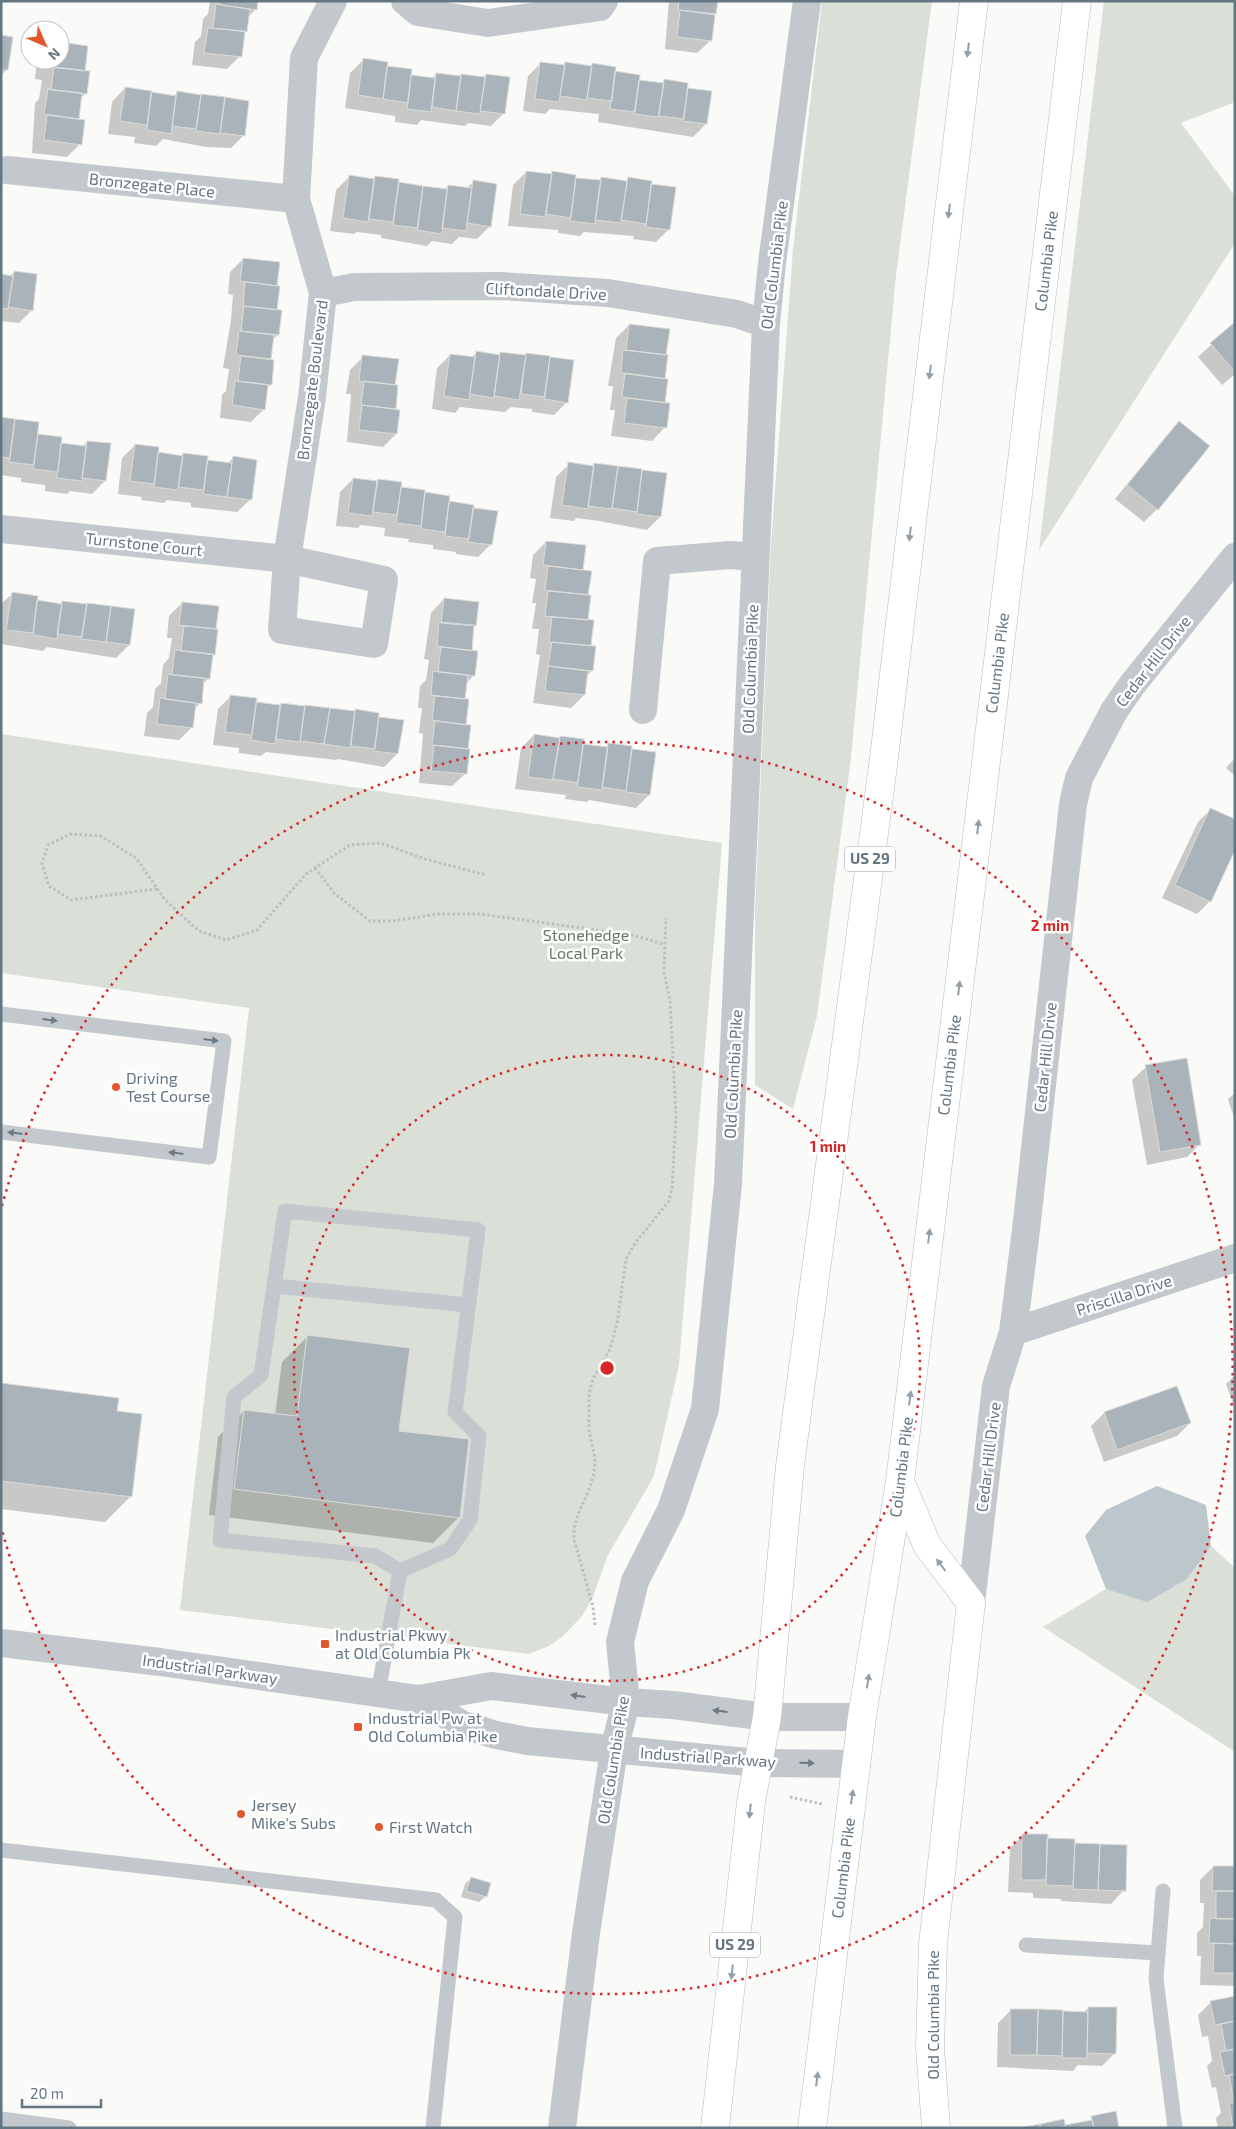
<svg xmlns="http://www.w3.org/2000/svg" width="1236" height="2129" viewBox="0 0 1236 2129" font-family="'Exo 2',sans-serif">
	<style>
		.green { fill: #dadfd7 }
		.water { fill: #bbc7cb }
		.shadow { fill: #0003 }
		.building { fill: #aab3b9; stroke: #dcdcda }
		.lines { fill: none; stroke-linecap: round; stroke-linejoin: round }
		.secondary-casing { stroke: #b3babf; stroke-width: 29 }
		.trunk-casing { stroke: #b4b9bd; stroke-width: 29 }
		.path { stroke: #bbbfc2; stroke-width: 3; stroke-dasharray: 2.5 2.5; stroke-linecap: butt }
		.service { stroke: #c3c8cc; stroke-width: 15 }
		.minor { stroke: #c3c8cc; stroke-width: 28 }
		.tertiary { stroke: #c3c8cc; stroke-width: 28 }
		.secondary { stroke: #fff; stroke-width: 28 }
		.trunk { stroke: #fff; stroke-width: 28 }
		.oneway { fill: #939fa8 }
		.oneway2 { fill: #6a7a87 }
		.ring { fill: none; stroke: #d62828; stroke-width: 2.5; stroke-dasharray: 2.5 5 }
		.poi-dot { fill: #e4572e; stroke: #fff; stroke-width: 2 }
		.labels { text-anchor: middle; stroke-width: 5; stroke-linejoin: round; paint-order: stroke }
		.shield { fill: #fff; stroke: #939fa8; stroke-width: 1 }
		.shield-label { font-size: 15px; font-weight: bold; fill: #657683 }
		.street-label { font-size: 16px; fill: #657683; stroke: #fff }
		.park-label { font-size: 16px; fill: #687a64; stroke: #fff }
		.poi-label { font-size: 16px; fill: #657683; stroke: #fff; text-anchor: start }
		.centre { fill: #d62828; stroke: #fff; stroke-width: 2.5 }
		.ring-label { font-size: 15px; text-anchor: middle; font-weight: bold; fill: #d62828; stroke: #fff; stroke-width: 5; stroke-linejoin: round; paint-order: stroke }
	</style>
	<rect width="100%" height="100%" fill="#fafaf8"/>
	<path class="green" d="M822 1H932L896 275 851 758 817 1016 793 1109 755 1085V910L771 544 793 249Z
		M1104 1H1235V102L1181 123 1235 196V243L1039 550Z
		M1 734 722 843 679 1365 654 1476 607 1557 593 1597 582 1616 562 1637 549 1646 529 1654 180 1610 249 1008 1 973Z
		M1211 1546 1235 1568V1752L1043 1627 1106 1589 1147 1601 1187 1579Z"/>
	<path class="water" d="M1157 1486 1206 1505 1211 1546 1187 1579 1147 1602 1106 1589 1085 1536 1106 1510Z"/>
	<path class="shadow" d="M210 1H257L256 9 247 18 240 56 227 69 192 65 195 42 201 36 203 19 208 14Z
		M669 1H715L711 40 697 53 665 49Z
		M1 36 7 70 1 75Z
		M60 44 84 72 86 93 80 99 78 120 80 144 67 157 32 153 35 103 39 99 42 80 35 79 37 60H60Z
		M363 60 410 76 432 79 436 74 483 78 486 75 504 113 491 126 468 123 465 126 421 120 417 125 395 122V116L345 108 350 73Z
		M541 63 563 66 566 64 615 68 614 73 637 81 661 84 665 80 686 89 710 92 706 124 693 137 598 122 599 114 550 109 545 114 523 111 528 76Z
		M125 88 173 96 177 93 248 102 244 135 231 148 206 147 163 139 156 146 134 143 135 137 108 134 112 102Z
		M526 172 549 175 553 172 574 179 599 181 602 178 626 182 628 179 669 229 656 242 633 239 634 236 584 232 580 236 558 233V230L508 226 513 185Z
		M349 177 372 180 375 177 397 183 444 190 448 186 466 189 474 181 490 226 477 239 459 237 452 244 432 241 427 246 381 238V235L357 232 354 234 330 231 336 190Z
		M243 259 278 263 276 311 278 335 272 340 269 360 271 384 267 388 264 409 251 422 220 418 222 395 226 391 229 369 223 368 231 320 233 295 228 294 230 272Z
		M14 272 32 310 19 323 1 321V275L10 276Z
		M1235 323V374L1222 385 1198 357Z
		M629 325 668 330 664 380 665 427 652 441 611 436 615 410H610L613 386H608L616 338Z
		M476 353 498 356 501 353 525 356 527 354 573 361 567 402 554 415 532 412V409L511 407 505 412 460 407 455 413 432 409 437 368 450 355 471 358Z
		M363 357 394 386H397L394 410 396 434 383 447 347 442 351 394H346L350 370Z
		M1 419 36 435 60 438V444L82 447 87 442 105 481 92 494 70 491 67 494 45 491V485L21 482V478L1 475Z
		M1179 423 1157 509 1144 522 1115 499 1166 436Z
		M135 445 157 453 206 458V461L227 464 233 458 251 499 237 512 191 507V503L167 500 164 503 141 500 142 497 118 494 122 458Z
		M569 464 592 467 595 464 666 474 660 517 647 530 599 521 576 518 574 521 550 518 556 477Z
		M353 479 400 483V488L448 497 447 502 496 512 491 544 478 557 456 554V552L433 549V545L408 542 409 539 384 536 385 528 361 525 358 528 336 526 340 492Z
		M546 542 585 546 582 571 590 572 586 621 592 670 587 676 584 695 571 708 533 703 540 655 536 654 539 629H532L536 603H532L536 579 530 578 533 555Z
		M12 594 36 601 60 605 63 602 129 645 116 658 47 647 43 651 1 644V604Z
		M444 599 477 603 470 652 474 675 466 684 464 700 466 773 452 786 419 783 423 734 419 733 422 708H418L420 686 426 680 429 660 424 659 431 613Z
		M182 603 217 631 209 678 202 685 200 703 194 710 192 727 179 740 144 736 147 713 153 707 155 689 161 683 163 665 169 658 172 638H167L169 616Z
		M231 696 255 703 279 706 281 704 402 722 397 754 384 767 338 759 336 760 266 752 261 756 239 753V748L213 745 218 709Z
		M534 735 582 745 605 748 608 745 630 751 654 754 649 795 636 808 589 800 587 802 565 799 566 795 515 789 521 748Z
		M1235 758V776L1226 768Z
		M1211 809 1210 901 1197 914 1162 898 1198 822Z
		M1146 1067 1200 1144 1187 1157 1147 1165 1132 1080Z
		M1235 1093V1121L1228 1099Z
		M308 1336 398 1432 459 1517 433 1543 209 1515 218 1437 244 1411 275 1415 282 1362Z
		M1235 1375V1409L1226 1384Z
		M1 1385 131 1496 105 1522 1 1509Z
		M1177 1388 1190 1423 1177 1436 1104 1462 1091 1426 1104 1413Z
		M1023 1835 1074 1844 1126 1846 1124 1890 1111 1904 1061 1901V1899L1033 1898V1893L1008 1892 1010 1848Z
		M1213 1867 1235 1868V1986L1200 1985 1201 1956H1197V1933L1203 1927 1204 1903H1200V1880Z
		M471 1878 486 1896 479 1902 461 1897 465 1884Z
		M1235 1997V2128H1218L1216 2118 1221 2113 1216 2087 1212 2088 1207 2066 1212 2061 1208 2036 1202 2037 1198 2015 1211 2002Z
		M1088 2008 1115 2053 1102 2066 1078 2065 1073 2071 997 2067 998 2023 1011 2010 1083 2013Z"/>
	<path class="building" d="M220 1H258L257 10 220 5Z
		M679 1H718L716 14 678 10Z
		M216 4 250 9 247 32 213 28Z
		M680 10 715 15 712 41 677 37Z
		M208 28 245 31 242 57 204 53Z
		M1 35 13 37 8 70H1Z
		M60 42 88 46 85 71 48 67 49 60H60Z
		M363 58 388 62 383 99 358 95Z
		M540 62 565 65 559 102 535 99Z
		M565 62 592 66 587 100 560 96Z
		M592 63 616 67 612 101 587 98Z
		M387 66 412 69 408 103 383 99Z
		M54 67 90 71 87 94 51 90Z
		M615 71 640 75 635 112 610 109Z
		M436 73 461 76 456 111 432 107Z
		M461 74 485 77 480 114 456 111Z
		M486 74 510 77 505 114 480 111Z
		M411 75 435 78 431 112 407 109Z
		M664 79 688 83 684 119 659 116Z
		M639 80 664 83 658 117 634 114Z
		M125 87 152 91 147 125 120 121Z
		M688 88 712 91 707 124 683 121Z
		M48 89 82 93 79 119 44 114Z
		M177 91 201 95 196 129 172 126Z
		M151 92 176 96 171 134 147 130Z
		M201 94 225 97 220 134 196 131Z
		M225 97 249 101 245 136 220 133Z
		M47 115 85 120 82 145 44 140Z
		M526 171 552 174 545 217 520 214Z
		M552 171 576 175 571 218 546 214Z
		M349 175 374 179 368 222 343 218Z
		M375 176 399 179 393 222 369 219Z
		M601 177 627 181 621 223 595 220Z
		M628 177 652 181 646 224 621 220Z
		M576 178 601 180 595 224 570 221Z
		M473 180 497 184 491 227 467 223Z
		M399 182 423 186 418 228 393 225Z
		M651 184 676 187 670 230 646 227Z
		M448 185 472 188 466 231 442 228Z
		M423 186 447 189 442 234 417 230Z
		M243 258 280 262 277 286 240 281Z
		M14 271 37 274 33 311 8 307Z
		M1 274 13 276 8 309 1 308Z
		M245 282 280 286 277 310 243 306Z
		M244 306 282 310 279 335 241 331Z
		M1235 322V372L1210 343Z
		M629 324 670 329 666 355 626 350Z
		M239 331 274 335 271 359 236 355Z
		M623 350 668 355 665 379 621 373Z
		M476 351 500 355 494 398 470 394Z
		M500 352 526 355 519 400 494 396Z
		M526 353 550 356 545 397 521 394Z
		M450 354 475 357 469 400 444 396Z
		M362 355 399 359 395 385 359 381Z
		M241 356 274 360 272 385 238 381Z
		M550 357 574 360 568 403 544 399Z
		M625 373 668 379 665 403 622 397Z
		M235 381 268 385 265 410 232 405Z
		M364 381 398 385 396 409 361 405Z
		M627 398 670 403 667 428 624 423Z
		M362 405 400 410 397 434 359 430Z
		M1 417 15 419 10 458 1 457Z
		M15 419 39 422 34 465 9 462Z
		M1179 421 1210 446 1158 510 1127 485Z
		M38 434 62 437 58 472 33 469Z
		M87 441 111 443 106 481 82 478Z
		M61 443 86 446 82 481 57 478Z
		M135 444 159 447 154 484 130 481Z
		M158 452 183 456 178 490 154 487Z
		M183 453 208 456 204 490 178 487Z
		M233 456 257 460 252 500 227 497Z
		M207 460 232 463 227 497 203 494Z
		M568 462 594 466 588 509 562 505Z
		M594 463 618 466 612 509 588 506Z
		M618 466 642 469 637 512 612 508Z
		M642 470 667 473 661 517 637 514Z
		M353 478 377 481 372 516 348 513Z
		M378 479 402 482 397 515 373 512Z
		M401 487 425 490 421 526 396 523Z
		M425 492 450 496 445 532 421 529Z
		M449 501 474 505 469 539 445 536Z
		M473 508 498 511 492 545 468 542Z
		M546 541 586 545 583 570 543 565Z
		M548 566 592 571 588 595 545 590Z
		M548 591 591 595 588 620 545 616Z
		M12 592 38 596 33 633 6 630Z
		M444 598 479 602 476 626 441 623Z
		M37 600 62 604 57 639 33 635Z
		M62 601 87 604 82 637 57 634Z
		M182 602 219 606 216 629 179 625Z
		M87 603 111 606 106 642 81 639Z
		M111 606 135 609 130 645 106 642Z
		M552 617 594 620 591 646 549 642Z
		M439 622 474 625 472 651 437 646Z
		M184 626 218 629 215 655 181 651Z
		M552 642 596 646 593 671 548 666Z
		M441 647 478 651 475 676 438 672Z
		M175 650 213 654 210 679 172 675Z
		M548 666 588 671 585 695 545 691Z
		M433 671 468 675 465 699 431 695Z
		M168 674 204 678 202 704 165 699Z
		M230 695 257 698 252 735 225 732Z
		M435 696 469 699 466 725 432 720Z
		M160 698 196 703 193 728 157 724Z
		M256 702 280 705 275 744 251 740Z
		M281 703 305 706 300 742 276 739Z
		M305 705 330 708 324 744 300 741Z
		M330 708 355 711 350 748 324 744Z
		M355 709 379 713 375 749 351 746Z
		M379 717 404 720 398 754 374 751Z
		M435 721 471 725 468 749 432 745Z
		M534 734 560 738 553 780 528 777Z
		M560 736 584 739 578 783 553 779Z
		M608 743 632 746 626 791 602 787Z
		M583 744 608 747 602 790 577 787Z
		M434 745 470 749 467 774 431 771Z
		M632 749 656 752 650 795 626 792Z
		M1210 808 1235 819V850L1211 902 1175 885Z
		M1187 1058 1201 1145 1160 1152 1145 1065Z
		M307 1335 410 1348 399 1431 469 1439 460 1518 234 1489 244 1410 297 1416Z
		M1 1383 119 1398 117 1411 142 1414 132 1497 1 1481Z
		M1177 1386 1191 1423 1117 1450 1104 1412Z
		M1022 1834H1048L1046 1880H1021Z
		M1047 1838 1075 1839 1073 1886 1046 1885Z
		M1075 1843 1100 1844 1098 1890 1073 1889Z
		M1100 1844 1127 1845 1126 1891 1098 1890Z
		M1213 1866H1235V1891H1212Z
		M471 1877 491 1883 487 1897 466 1891Z
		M1216 1891H1235V1919H1216Z
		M1210 1918 1235 1919V1944L1209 1943Z
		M1214 1943 1235 1944V1973H1213Z
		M1235 1996V2021L1215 2025 1210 2001Z
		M1088 2007H1117L1116 2054 1087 2053Z
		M1010 2009H1038L1037 2055H1010Z
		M1038 2009 1063 2010 1062 2056 1037 2055Z
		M1063 2011 1088 2012 1087 2058H1062Z
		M1235 2021V2049L1226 2051 1221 2024Z
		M1235 2049V2074L1225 2076 1220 2052Z
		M1235 2074V2102H1234L1229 2075Z
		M1234 2102 1235 2128H1233L1229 2104Z
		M1116 2111 1119 2128H1094L1091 2116Z
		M1064 2119 1066 2128H1040V2124Z
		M1092 2120 1094 2128H1066L1065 2125Z
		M1040 2124V2128H1019Z"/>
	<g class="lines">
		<g class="secondary-casing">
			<path id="secondary" d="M936 2128 930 2048 933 1944 971 1603"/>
		</g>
		<g class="trunk-casing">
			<path id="trunk" d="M900 1481 927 1545 971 1603
				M715 2128 751 1802 767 1717 790 1466 884 758 974 1
				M812 2128 862 1717 900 1481 1077 1"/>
		</g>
		<path class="path" d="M315 868 334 893 370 921H394L437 914H480L633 935 663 944
			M157 889 71 900 49 886 42 863 48 845 70 834 101 836 136 858 165 900 199 931 226 940 257 930 307 873 350 845 380 843 425 859 486 875
			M595 1625 593 1607 574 1539V1529L578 1514 589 1490 594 1474 595 1459 589 1430V1394L593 1379 610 1349 617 1324 626 1259 636 1242 669 1201 672 1188 676 1116 670 1001 664 972 666 918
			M790 1797 822 1804"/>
		<path class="service" d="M1 1014 224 1041 209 1157 1 1132
			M274 1286 468 1305
			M378 1693 400 1571 450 1549 470 1520 479 1436 455 1412 478 1230 285 1211 261 1375 234 1397 220 1540 375 1556 400 1571
			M1 1850 436 1900 455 1917 433 2128
			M1163 1891 1156 1979 1175 2128
			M1026 1945 1158 1953
			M1 2119 69 2128"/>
		<path class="minor" d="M405 1 418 12 488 23 600 7 604 1
			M7 170 296 199
			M323 293 354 287 501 286 608 293 737 314 766 324
			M1 529 287 559 384 580 374 644 282 630 287 559 312 397 323 293 296 199 304 58 333 1
			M643 710 657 561 730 555 754 557
			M1013 1332 1235 1258
			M971 1603 996 1386 1013 1332 1026 1230 1073 804 1079 778 1114 711 1132 685 1235 557
			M626 1702 620 1642 635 1581 671 1510 705 1409 728 1184 766 324 772 263 807 1"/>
		<path class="tertiary" d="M1 1643 160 1662 419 1699 491 1686 626 1702 673 1705 767 1717H862
			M419 1699 463 1725 496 1735 527 1741 758 1763 857 1764
			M562 2128 586 1933 614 1750 626 1702"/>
		<use href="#secondary" class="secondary"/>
		<use href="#trunk" class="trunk"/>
	</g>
	<defs><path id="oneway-solid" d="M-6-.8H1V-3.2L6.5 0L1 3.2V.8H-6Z" transform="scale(1.25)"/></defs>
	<g class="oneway">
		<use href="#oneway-solid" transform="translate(968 50) rotate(97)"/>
		<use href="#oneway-solid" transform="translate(949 211) rotate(97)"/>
		<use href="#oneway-solid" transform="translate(930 372) rotate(97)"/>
		<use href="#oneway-solid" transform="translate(910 534) rotate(97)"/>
		<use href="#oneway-solid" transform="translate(978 827) rotate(-83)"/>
		<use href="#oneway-solid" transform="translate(959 988) rotate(-83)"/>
		<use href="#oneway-solid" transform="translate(929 1236) rotate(-83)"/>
		<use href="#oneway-solid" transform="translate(910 1398) rotate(-83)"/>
		<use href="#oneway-solid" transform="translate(941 1565) rotate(-127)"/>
		<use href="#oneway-solid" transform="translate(868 1681) rotate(-81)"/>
		<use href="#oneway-solid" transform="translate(852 1797) rotate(-82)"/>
		<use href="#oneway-solid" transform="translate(750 1811) rotate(96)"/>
		<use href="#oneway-solid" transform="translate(732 1972) rotate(96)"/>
		<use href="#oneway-solid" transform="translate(817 2079) rotate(-83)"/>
	</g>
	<g class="oneway2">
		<use href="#oneway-solid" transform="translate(50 1020) rotate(7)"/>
		<use href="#oneway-solid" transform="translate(211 1040) rotate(7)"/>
		<use href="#oneway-solid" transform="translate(15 1133) rotate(-173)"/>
		<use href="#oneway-solid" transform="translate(176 1153) rotate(-173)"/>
		<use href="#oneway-solid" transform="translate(578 1696) rotate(-172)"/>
		<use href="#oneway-solid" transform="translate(720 1711) rotate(-173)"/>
		<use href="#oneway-solid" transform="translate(807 1763) rotate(1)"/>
	</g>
	<g class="ring">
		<circle cx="607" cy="1368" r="313"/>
		<path d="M2 1206A626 626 0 1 1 2 1530"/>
	</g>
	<g class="poi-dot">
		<circle cx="116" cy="1087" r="5"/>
		<rect x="320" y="1639" width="10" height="10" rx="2.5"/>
		<rect x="353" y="1722" width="10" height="10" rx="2.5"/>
		<circle cx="241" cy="1814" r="5"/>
		<circle cx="379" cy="1827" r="5"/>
	</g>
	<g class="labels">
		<g class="shield">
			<rect x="845" y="846.5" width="50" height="25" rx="4"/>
			<rect x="710" y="1932.5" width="50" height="25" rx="4"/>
		</g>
		<g class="shield-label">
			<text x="870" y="864">US 29</text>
			<text x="735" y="1950">US 29</text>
		</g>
		<g class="street-label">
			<text transform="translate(152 185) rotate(6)" y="6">Bronzegate Place</text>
			<text transform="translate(1046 261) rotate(-83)" y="6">Columbia Pike</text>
			<text transform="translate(774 265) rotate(-83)" y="6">Old Columbia Pike</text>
			<text transform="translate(546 291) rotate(3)" y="6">Cliftondale Drive</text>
			<text transform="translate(312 380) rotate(-83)" y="6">Bronzegate Boulevard</text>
			<text transform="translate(144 544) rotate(6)" y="6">Turnstone Court</text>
			<text transform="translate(1153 661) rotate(-52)" y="6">Cedar Hill Drive</text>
			<text transform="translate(997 663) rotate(-83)" y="6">Columbia Pike</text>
			<text transform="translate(750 669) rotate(-88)" y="6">Old Columbia Pike</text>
			<text transform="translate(1045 1057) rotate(-84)" y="6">Cedar Hill Drive</text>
			<text transform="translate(949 1065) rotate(-83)" y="6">Columbia Pike</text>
			<text transform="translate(733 1074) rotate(-87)" y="6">Old Columbia Pike</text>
			<text transform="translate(1124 1295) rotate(-18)" y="6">Priscilla Drive</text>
			<text transform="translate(988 1457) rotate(-83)" y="6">Cedar Hill Drive</text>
			<text transform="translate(901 1467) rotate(-83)" y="6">Columbia Pike</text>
			<text transform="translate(210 1669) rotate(8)" y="6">Industrial Parkway</text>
			<text transform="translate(708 1757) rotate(4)" y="6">Industrial Parkway</text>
			<text transform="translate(613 1760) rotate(-81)" y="6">Old Columbia Pike</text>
			<text transform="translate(843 1868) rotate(-83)" y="6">Columbia Pike</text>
			<text transform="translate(933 2015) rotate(-90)" y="6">Old Columbia Pike</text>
		</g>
		<g class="park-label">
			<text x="586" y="941">Stonehedge<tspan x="586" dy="18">Local Park</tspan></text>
		</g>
		<g class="poi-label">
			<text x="126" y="1084">Driving<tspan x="126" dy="18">Test Course</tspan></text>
			<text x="335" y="1641">Industrial Pkwy<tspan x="335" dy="18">at Old Columbia Pk</tspan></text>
			<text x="368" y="1724">Industrial Pw at<tspan x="368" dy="18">Old Columbia Pike</tspan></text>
			<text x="251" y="1811">Jersey<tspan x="251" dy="18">Mike's Subs</tspan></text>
			<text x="389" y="1833">First Watch</text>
		</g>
	</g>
	<circle cx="607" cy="1368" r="8" class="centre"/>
	<g class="ring-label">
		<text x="1050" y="931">2 min</text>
		<text x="828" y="1152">1 min</text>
	</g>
	<rect width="1236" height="2129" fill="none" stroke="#657683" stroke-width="5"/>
	<g transform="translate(45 45) rotate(135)"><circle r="24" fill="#ffffff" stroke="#c1c8cd"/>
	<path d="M0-4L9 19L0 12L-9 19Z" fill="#e4572e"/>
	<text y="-8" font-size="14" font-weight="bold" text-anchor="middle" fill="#657683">N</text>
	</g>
	<path d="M22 2099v8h79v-8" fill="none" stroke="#657683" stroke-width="2.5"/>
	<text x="30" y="2099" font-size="15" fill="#657683" stroke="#ffffff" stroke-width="4" paint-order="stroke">20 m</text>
</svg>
